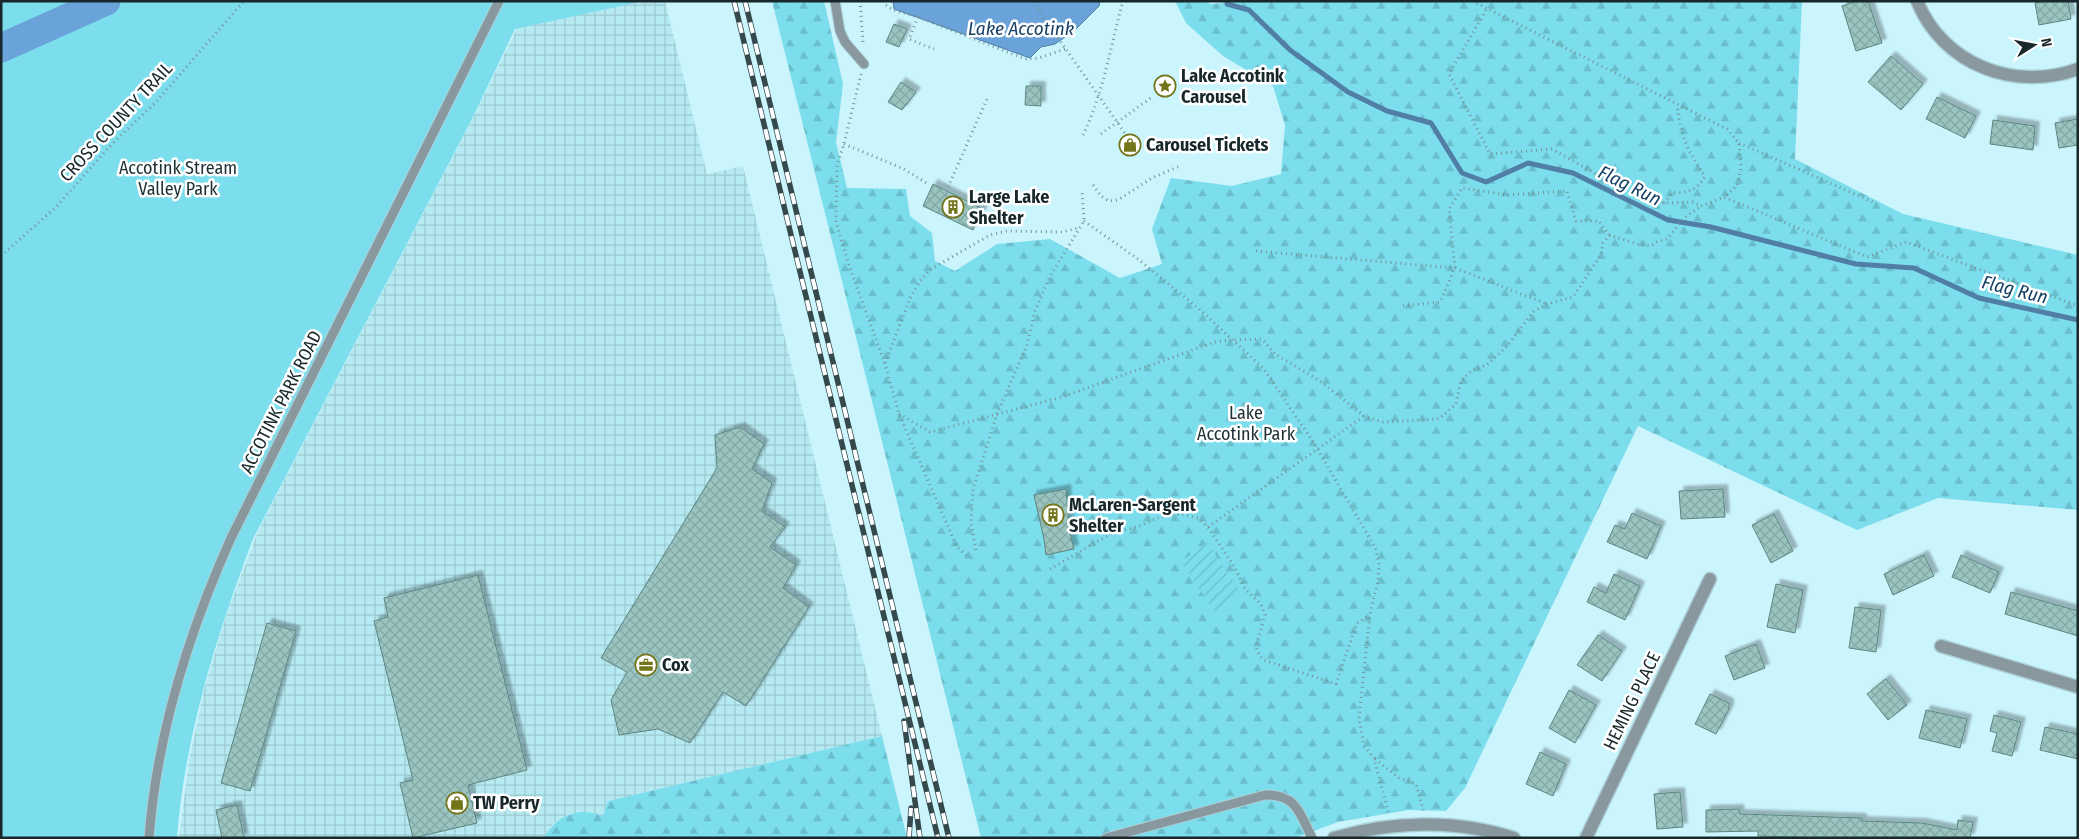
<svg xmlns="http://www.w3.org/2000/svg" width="2079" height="839" viewBox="0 0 2079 839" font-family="'Fira Sans Condensed',sans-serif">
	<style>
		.industrial { fill: url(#industrial-grid) }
		.green { fill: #7cdded }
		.forest { fill: url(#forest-firs) }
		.garden { fill: url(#garden-furrows) }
		.water { fill: #69a3da; stroke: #507ea5 }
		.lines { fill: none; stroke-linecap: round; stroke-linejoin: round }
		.stream { stroke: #507ea5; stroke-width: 5 }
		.river { stroke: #69a3da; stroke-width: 29 }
		.building { fill: url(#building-cross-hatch); stroke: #5d8581; filter: url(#shadow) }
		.service-casing { stroke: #abd0d7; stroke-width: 11 }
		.minor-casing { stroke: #abd0d7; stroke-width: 15 }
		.path { stroke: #759398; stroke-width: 3; stroke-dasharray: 1 4; stroke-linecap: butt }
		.service { stroke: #89989f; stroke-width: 9 }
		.minor { stroke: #89989f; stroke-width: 12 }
		.rail-casing { stroke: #35494d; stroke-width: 5.5 }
		.rail { stroke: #fff; stroke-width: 4; stroke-dasharray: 11; stroke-linecap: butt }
		.labels { text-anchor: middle; stroke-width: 5; stroke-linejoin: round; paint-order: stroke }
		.poi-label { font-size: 18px; font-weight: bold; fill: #17272a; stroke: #fff; text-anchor: start }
		.street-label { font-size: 18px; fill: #17272a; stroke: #fff }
		.park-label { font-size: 18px; fill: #1c3033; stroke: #fff }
		.water-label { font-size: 19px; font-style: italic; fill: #164065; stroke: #fff }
	</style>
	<defs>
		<pattern id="industrial-grid" width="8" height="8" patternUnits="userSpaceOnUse" patternTransform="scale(1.25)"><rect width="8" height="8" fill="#b6eaf3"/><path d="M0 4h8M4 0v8" fill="none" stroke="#9cc9d0"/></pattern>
		<pattern id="forest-firs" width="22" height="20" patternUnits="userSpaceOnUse" patternTransform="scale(1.25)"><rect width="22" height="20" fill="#7cdded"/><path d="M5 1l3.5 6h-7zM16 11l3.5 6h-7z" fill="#6abecb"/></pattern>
		<pattern id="garden-furrows" width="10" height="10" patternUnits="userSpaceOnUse" patternTransform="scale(1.25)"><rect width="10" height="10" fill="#7cdded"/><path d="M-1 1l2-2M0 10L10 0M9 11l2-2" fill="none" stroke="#6abecb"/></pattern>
		<pattern id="building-cross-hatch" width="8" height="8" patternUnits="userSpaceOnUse" patternTransform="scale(1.25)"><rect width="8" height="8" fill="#9ac4c0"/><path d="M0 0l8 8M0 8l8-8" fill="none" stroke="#84a8a5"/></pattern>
		<filter id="shadow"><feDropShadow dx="4.5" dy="-4.5" stdDeviation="1" flood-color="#0004"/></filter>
	</defs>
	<rect width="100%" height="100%" fill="#cbf5fd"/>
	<path class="industrial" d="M642 1H665L707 174 743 166 882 736 608 801 603 817 584 812 568 814 553 824 544 838H179L189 761 204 690 227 613 258 531 474 116 517 28Z"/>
	<path class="green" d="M1 1H644L515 29 473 117 253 539C217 635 185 734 177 838H1Z"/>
	<path class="forest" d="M772 1H824L843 84 836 142 847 188 906 189 910 216 932 233 935 261 955 271 997 244 1050 239 1120 278 1162 264 1152 229 1171 178 1232 186 1281 174 1285 125 1273 86 1223 56 1186 23 1175 1H1201L1212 4 1225 3 1221 1H1802L1795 159 1903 214 2078 255V510L1938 498 1857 530 1638 426 1465 788 1446 811 1409 810 1338 822 1295 838H981Z
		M882 736 907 838H544C556 815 579 806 603 816L608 801Z"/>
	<path class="garden" d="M1207 542 1239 590 1216 614 1181 562Z"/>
	<path class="water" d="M893 1H1100L1099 6 1074 31 1055 44 1041 47 1030 58 894 9Z"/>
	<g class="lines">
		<path class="stream" d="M1227 4 1249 10 1290 50 1348 92 1387 111 1431 123 1462 173 1486 182 1528 163 1573 173 1668 220 1711 227 1856 264 1914 268 1979 298 2078 320"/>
		<path class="river" d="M1 48 106 1"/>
	</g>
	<path class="building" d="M1857 1H1868L1882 43 1856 51 1842 6Z
		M2045 1H2068L2071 19 2039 25 2035 3Z
		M894 24 907 29 899 47 886 42Z
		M1891 56 1923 84 1901 110 1868 82Z
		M901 82 916 92 902 110 888 102Z
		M1026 86H1041V106L1025 105Z
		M1937 97 1976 116 1965 138 1926 119Z
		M2078 119V145L2059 148 2055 123Z
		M1993 120 2035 126 2033 150 1990 144Z
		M933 184 983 209 973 230 923 206Z
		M740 427 764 444 752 469 772 483 762 511 785 527 770 547 796 565 783 588 809 607 746 706 723 692 690 743 658 729 619 735 611 700 627 672 601 658 717 468 715 435Z
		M1066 489 1070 534 1074 549 1046 555 1044 539 1034 495Z
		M1723 489 1725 517 1681 519 1679 491Z
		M1632 513 1661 526 1647 559 1607 542 1615 525 1625 529Z
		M1774 514 1793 551 1771 563 1752 525Z
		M1924 555 1934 576 1893 595 1884 574Z
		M1961 555 1999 572 1990 593 1952 577Z
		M1614 574 1640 586 1625 620 1587 602 1594 587 1606 593Z
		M478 575 527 770 468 785 477 823 413 838 400 783 413 780 374 621 388 617 384 598Z
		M1776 584 1803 590 1795 633 1767 627Z
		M2011 592 2078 611V636L2005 614Z
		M1855 607 1881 610 1876 652 1849 648Z
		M267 623 296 631 250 791 221 783Z
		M1598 635 1622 651 1602 681 1577 665Z
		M1756 644 1765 668 1734 680 1725 656Z
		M1886 679 1907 705 1888 720 1867 694Z
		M1569 690 1596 705 1575 743 1549 728Z
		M1710 694 1729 703V709L1716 734 1695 724Z
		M1926 710 1967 719 1960 748 1919 738Z
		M1994 715 2021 722 2012 756 1992 751 1997 733 1990 731Z
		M2045 727 2078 734V759L2040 750Z
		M1540 752 1566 764 1553 796 1526 784Z
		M1680 792 1683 827 1657 829 1654 794Z
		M237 805 244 838H222L216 810Z
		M1739 809 1740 814 1862 818V821L1922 823 1957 830 1958 820 1973 822 1970 838H1821L1758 836V831L1706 832V810Z"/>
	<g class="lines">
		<g class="service-casing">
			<path id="service" d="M835 1 840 31 845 42 864 64
				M149 838C157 733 188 634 231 538L499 1
				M1106 838 1265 795C1296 794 1300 813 1312 838"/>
		</g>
		<g class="minor-casing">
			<path id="minor" d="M1917 1C1943 65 2015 92 2078 69
				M1941 646 2078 687
				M1334 838C1392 821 1456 819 1514 838
				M1586 838 1710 579"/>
		</g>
		<path class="path" d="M453 1H455
			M860 1 863 43
			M1032 1 1129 139
			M1472 1 1727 129 1739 143 1741 169 1737 186 1724 197
			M886 5 893 10 918 17 1025 59 1039 58 1065 49
			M1486 10 1449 74 1490 154 1552 149 1644 201 1662 203 1693 202 1701 206 1724 197 1867 257 1906 242 2078 306
			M918 17 909 39 934 49
			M861 74 844 144 837 165 836 222 851 271 885 364 899 414 957 547 969 558
			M1101 134 1152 97
			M1083 135C1103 95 1111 44 1123 1
			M1739 143 1873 202
			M844 144 904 169 928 184
			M1093 185 1101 196 1109 201 1118 200 1152 178 1180 166
			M948 187 987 99
			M1664 203 1672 193C1687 193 1698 190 1705 176 1687 149 1681 138 1677 105
			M1084 221 1138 259 1198 308 1263 368 1312 440 1375 547 1379 563 1378 581 1370 614 1359 718 1364 746 1374 758 1389 815
			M1609 235 1638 244 1651 246 1657 242 1667 239 1684 218 1701 206
			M1256 251 1455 268 1547 304
			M1 256 56 207 111 145 156 102 244 1
			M885 363 911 296 920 281 931 269 990 235 1007 231 1062 232 1078 228
			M899 414 930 432 1062 397 1215 342 1233 340 1262 339 1275 354 1320 381 1364 416 1382 422 1439 419 1456 404 1461 381 1472 370 1487 365 1506 347 1534 311 1547 304 1573 297 1601 255 1603 243 1609 235 1599 221H1576L1567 191 1508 195 1462 188 1449 209 1455 268 1440 302 1401 306
			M1208 527 1364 416
			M976 550 971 523 973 489 997 414 1027 345 1035 311 1049 278 1084 221 1082 190
			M1050 569 1112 533 1137 527 1160 517 1180 514 1198 518 1208 527 1235 568 1245 589 1261 604 1265 615 1256 646 1259 655 1264 660 1336 684 1357 623 1370 615
			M1375 759 1399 778 1416 784 1424 813"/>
		<use href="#service" class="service"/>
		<use href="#minor" class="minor"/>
		<g class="rail-casing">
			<path id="rail" d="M734 1 938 838
				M745 1 949 838
				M904 721 920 838
				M909 838 911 808"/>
		</g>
		<use href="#rail" class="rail"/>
	</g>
	<defs>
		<g id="sight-ring" transform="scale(1.125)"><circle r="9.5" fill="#fff" stroke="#73751b" stroke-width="1.5"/><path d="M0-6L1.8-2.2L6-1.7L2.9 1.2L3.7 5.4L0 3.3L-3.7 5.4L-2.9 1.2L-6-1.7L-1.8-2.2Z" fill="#73751b"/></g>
		<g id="shop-ring" transform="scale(1.125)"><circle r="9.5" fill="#fff" stroke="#73751b" stroke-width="1.5"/><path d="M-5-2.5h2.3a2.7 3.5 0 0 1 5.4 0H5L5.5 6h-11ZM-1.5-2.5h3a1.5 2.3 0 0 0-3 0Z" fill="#73751b"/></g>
		<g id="building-ring" transform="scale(1.125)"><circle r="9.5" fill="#fff" stroke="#73751b" stroke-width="1.5"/><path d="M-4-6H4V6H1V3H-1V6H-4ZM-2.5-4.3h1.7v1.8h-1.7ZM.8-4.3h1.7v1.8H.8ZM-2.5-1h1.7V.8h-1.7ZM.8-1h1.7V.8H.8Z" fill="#73751b"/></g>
		<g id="office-ring" transform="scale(1.125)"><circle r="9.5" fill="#fff" stroke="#73751b" stroke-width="1.5"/><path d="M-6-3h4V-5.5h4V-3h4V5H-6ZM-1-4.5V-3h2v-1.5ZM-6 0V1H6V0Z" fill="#73751b"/></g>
	</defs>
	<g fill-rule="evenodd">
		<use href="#sight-ring" x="1165" y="86"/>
		<use href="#shop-ring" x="1130" y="145"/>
		<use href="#building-ring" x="953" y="207"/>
		<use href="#building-ring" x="1053" y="515"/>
		<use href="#office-ring" x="646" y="665"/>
		<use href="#shop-ring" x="457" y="803"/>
	</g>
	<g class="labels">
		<g class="poi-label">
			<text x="1181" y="82">Lake Accotink<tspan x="1181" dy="21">Carousel</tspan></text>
			<text x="1146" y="151">Carousel Tickets</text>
			<text x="969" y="203">Large Lake<tspan x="969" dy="21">Shelter</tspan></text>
			<text x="1069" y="511">McLaren-Sargent<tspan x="1069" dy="21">Shelter</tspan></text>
			<text x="662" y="671">Cox</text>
			<text x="473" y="809">TW Perry</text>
		</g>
		<g class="street-label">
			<text transform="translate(116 122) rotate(-47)" y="6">CROSS COUNTY TRAIL</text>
			<text transform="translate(281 402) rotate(-63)" y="6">ACCOTINK PARK ROAD</text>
			<text transform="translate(1632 701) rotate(-64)" y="6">HEMING PLACE</text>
		</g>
		<g class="park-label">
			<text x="178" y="174">Accotink Stream<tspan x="178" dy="21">Valley Park</tspan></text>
			<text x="1246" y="419">Lake<tspan x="1246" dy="21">Accotink Park</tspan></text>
		</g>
		<g class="water-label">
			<text x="1021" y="35">Lake Accotink</text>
			<text transform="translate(1630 185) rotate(26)" y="7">Flag Run</text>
			<text transform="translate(2015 289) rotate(14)" y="7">Flag Run</text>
		</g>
	</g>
	<rect width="2079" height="839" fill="none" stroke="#17272a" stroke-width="5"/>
	<g transform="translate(2034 45) rotate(79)" stroke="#ffffff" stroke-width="4" paint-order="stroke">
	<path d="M0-4L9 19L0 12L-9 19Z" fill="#17272a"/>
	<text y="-8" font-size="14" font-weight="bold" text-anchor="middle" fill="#17272a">N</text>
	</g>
</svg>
